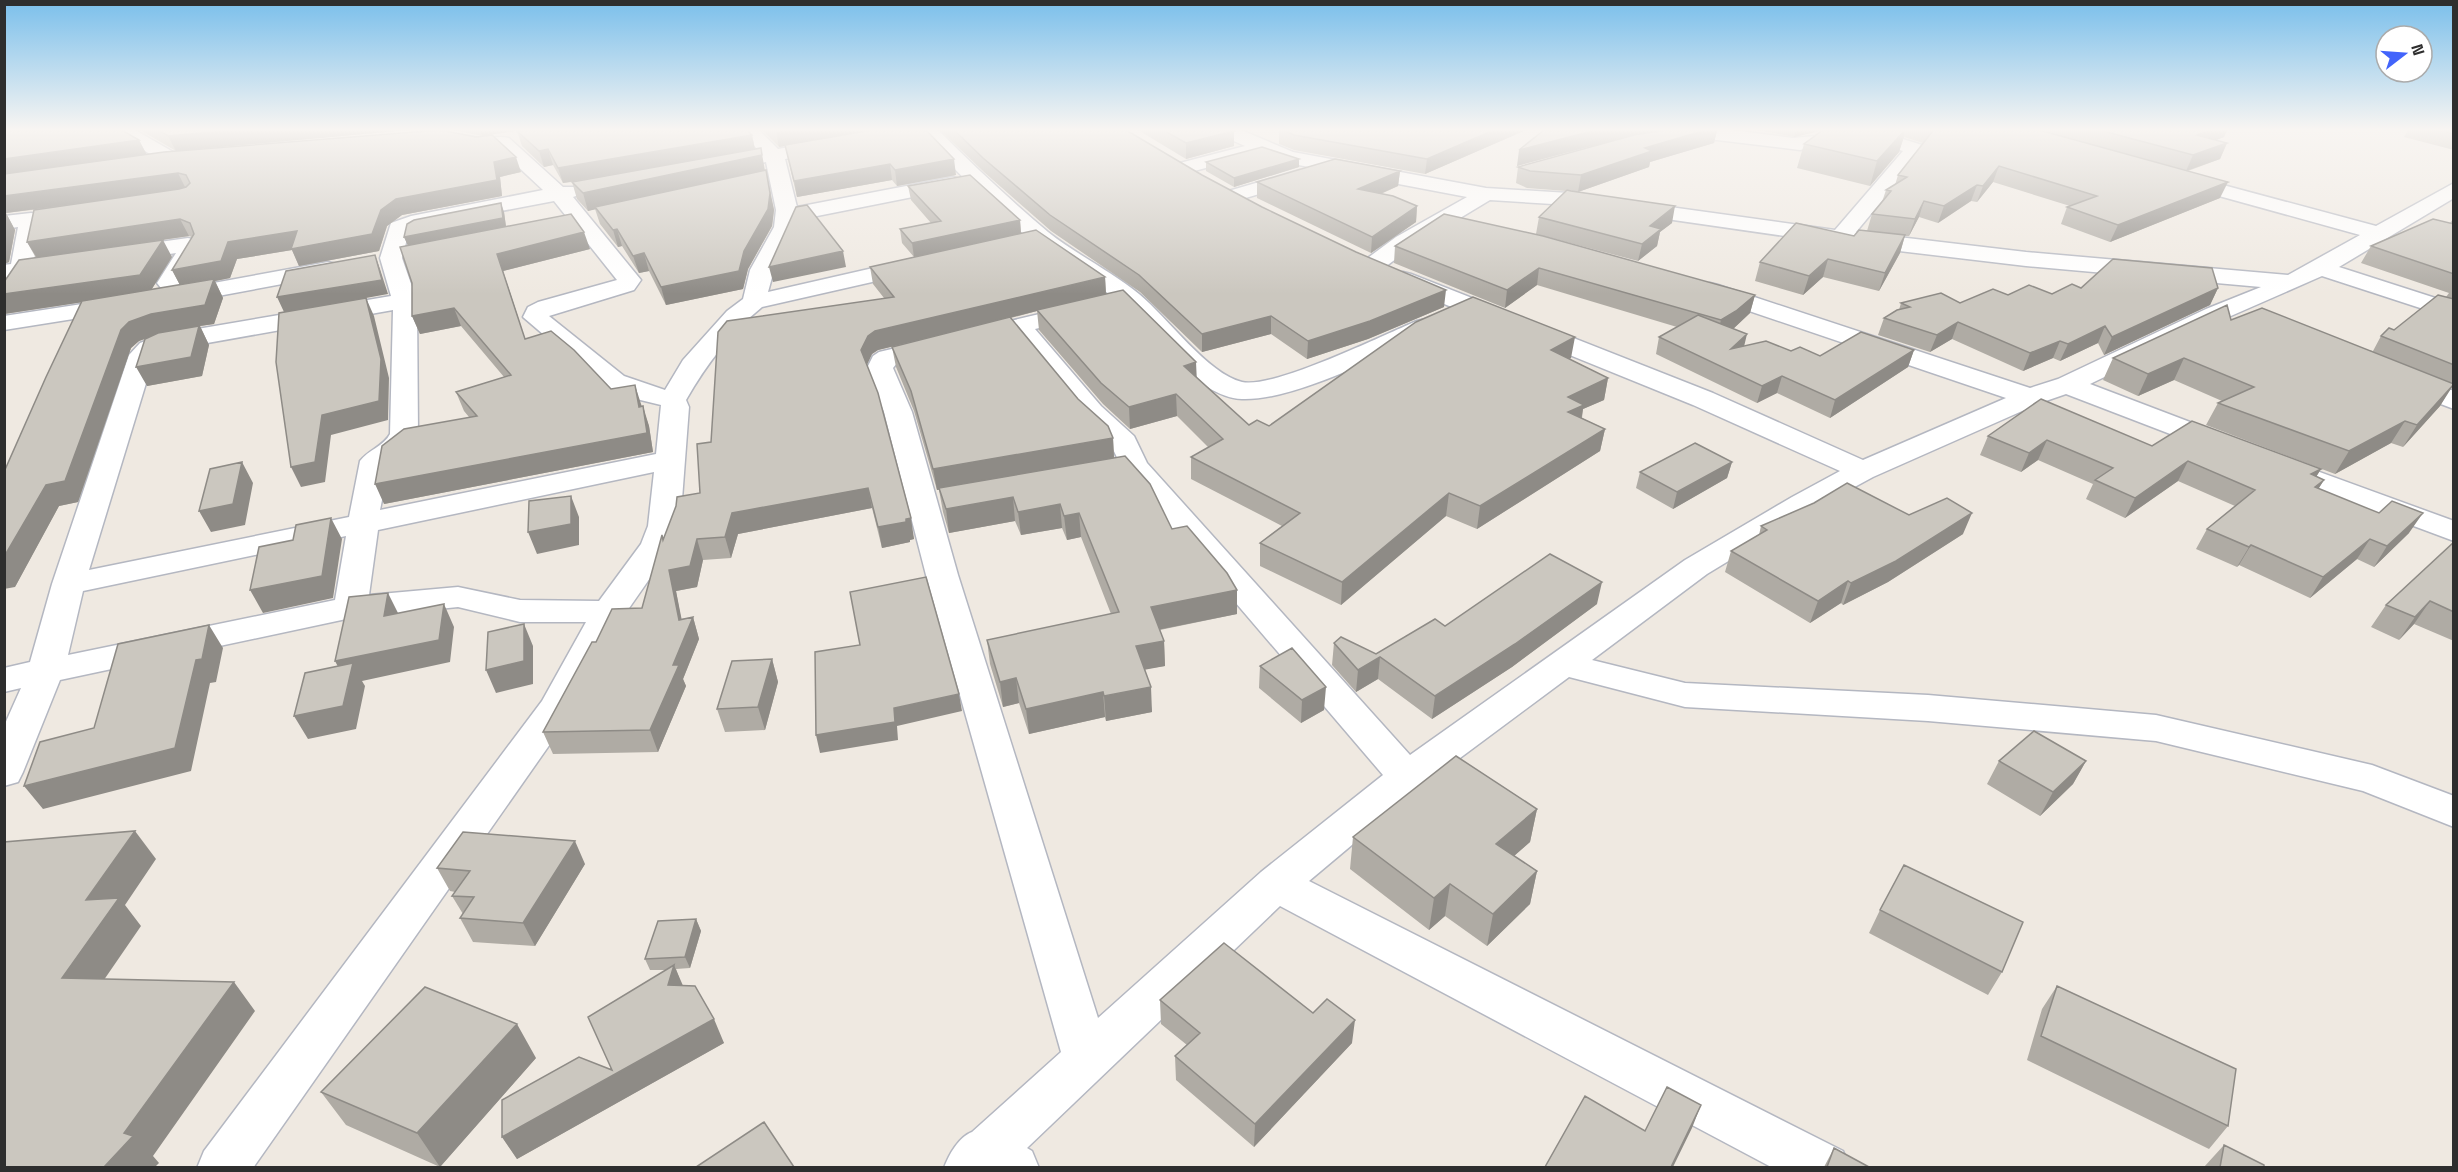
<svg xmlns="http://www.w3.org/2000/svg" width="2458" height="1172" viewBox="0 0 2458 1172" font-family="'Space Grotesk',sans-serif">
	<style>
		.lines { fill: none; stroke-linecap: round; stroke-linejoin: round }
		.minor-casing { stroke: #b4b7c1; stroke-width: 3 }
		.minor { fill: #fff; fill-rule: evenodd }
		.wall { fill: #afaba4; fill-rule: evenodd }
		.shaded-wall { fill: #8e8b86 }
		.building { fill: #cbc7bf; stroke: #8e8b86; stroke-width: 1.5 }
	</style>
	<rect width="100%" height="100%" fill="#efe9e1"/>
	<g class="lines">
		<g class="minor-casing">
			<path id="minor" d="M110 130H135L175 153H210L213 157 210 161 171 165 164 163 131 142 112 134Z
				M739 130H759L778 149 884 130H938C973 165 1010 200 1048 232 1077 255 1111 271 1139 294 1167 317 1208 374 1242 382 1274 389 1383 335 1417 321L1426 319 1435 321 1438 326 1435 331C1384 353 1296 401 1242 399 1196 397 1155 334 1123 305 1095 281 1061 265 1033 242 993 209 957 171 921 135L785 159 797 207 953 177 960 179 963 183 960 187 953 189 797 220 796 227 774 270 768 292 917 258 925 260 928 265 925 270 762 307C730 333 706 365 686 400L689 407 680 526 673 545 625 614 569 717 253 1168H197L204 1151 542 701 586 622H520L458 607 351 618 60 680 23 772 18 782 4 786V726L21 688 4 692V668L30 662 52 584 129 355 140 343 162 335 391 296 380 258 391 223 411 216 543 190 498 148 482 150 448 143 446 139 448 135C460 132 471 138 483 138 492 138 500 136 509 138L563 187H579L582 191 579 195 573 197 641 280 634 290 549 316 624 376 665 390 683 360 727 311 743 299 750 270 774 227 776 210 766 162 718 171 711 169 708 165 711 161 760 152ZM554 201 617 280 538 302 528 307 523 317 606 388 624 396 661 405 656 454 380 510 389 465 409 451 418 434 417 301 402 258 409 231 417 227ZM393 310 390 434C384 446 368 450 360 461L349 517 89 570 154 357 168 350ZM654 472 648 526 641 544 599 601 520 600 458 587 369 595 378 530ZM346 536 335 600 68 655 83 591Z
				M1216 130H1241L1293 152 1486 188 1569 193 1835 230 1903 151 1854 136 1830 144 1800 150 1717 140H1664L1662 136 1664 132 1673 130H1731L1793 138 1815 136 1834 130H1874L1922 145 1925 149 1856 232 2026 252 2288 275 2360 235 2172 183 2169 179 2172 175H2186L2376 226 2454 183V198L2339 267 2454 304V319L2322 276 2224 319 2090 384 2232 438 2236 444 2232 450 2222 453 2212 450 2066 394 2040 403 1873 477 1814 509 1707 574 1592 660 1685 683 1928 695 2156 715 2372 765 2454 796V827L2363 791 2156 741 1928 721 1685 707 1569 677 1421 787 1309 881 1843 1151 1850 1168H1773L1280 906 1027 1148 1032 1151 1039 1168H944C949 1154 959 1137 972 1132L1061 1052 926 575 884 412 867 368 873 356 879 352 1082 304 1091 306 1094 311 1091 316 1035 329 1101 406 1134 436 1147 463 1410 755 1685 560 1792 497 1840 471 1693 405 1395 284 1391 279 1395 274 1403 272 1411 274 1713 393 1863 460 2006 398 1702 295 1698 290 1702 285 1710 283 1718 285 2030 388 2058 379 2206 309 2261 287 2026 266 1840 244 1569 205 1490 200 1412 247 1381 270 1373 272 1365 270 1362 265 1365 260 1396 237 1467 197 1288 163 1262 153 1183 174 1176 172 1173 168 1176 164 1245 146 1218 134ZM1013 335 1081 418 1111 445 1124 472 1383 775 1261 872 1098 1018 958 575 912 412 893 368 897 363Z
				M1300 170 1307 172 1310 176 1307 180 1232 202 1225 200 1222 196 1225 192Z
				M31 213 39 214 42 219 34 260 55 257 63 259 66 264 63 269 29 275 12 300 4 302V265L11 264 18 227 4 229V216Z
				M188 238 196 240 200 250 177 288 169 290 161 288 157 283 176 253 124 261 116 259 113 254 116 249 124 247Z
				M328 262 336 264 340 269 336 274 175 304 167 302 163 297 167 292 175 290Z
				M121 298 130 300 133 305 130 310 4 330V316Z
				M2402 372 2454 391V409L2393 386 2389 380 2393 374Z
				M2281 458 2454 521V541L2271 473 2266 467 2271 461Z"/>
		</g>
		<use href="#minor" class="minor"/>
	</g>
	<path class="wall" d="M4 130 139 140 146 154 521 172 500 177 502 196 402 215 387 226 379 251 299 266 292 250 237 259 230 278 215 281 223 298 214 324 200 326 209 345 202 376 147 386 148 338 139 341 131 348 78 502 59 506 15 587 82 302 4 314V294L36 258 27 242 48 208 6 213 15 230 9 262 4 264ZM189 236 192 237 172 270 180 285 151 290 172 257 110 247Z
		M140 130H408L176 151Z
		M453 130H521L482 136Z
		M762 130H871L956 175 897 186 892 180 797 197 785 146 779 147Z
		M940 130H1126L1202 175 1444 307 1368 339 1307 359 1271 334 1202 352 1140 292 1051 231 985 173Z
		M1138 130H1232L1234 131V146L1186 159Z
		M1279 130H1526L1425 174 1294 150 1279 144Z
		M1544 130H1717L1714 143 1650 162 1649 167 1578 192 1672 223 1660 232 1657 246 1638 261 1536 234 1539 217 1566 191 1527 188 1516 183 1518 167 1610 142 1584 148 1517 166Z
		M1758 130H2227L2224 137 2216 140 2227 143 2220 159 2188 171 2220 198 2110 242 2061 224 2067 207 2070 206 1993 182 1977 202 1971 201 1938 223 1919 217 1909 236H1905L1900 253 1879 291 1823 277 1803 295 1755 281 1760 262 1854 236 1867 231 1872 214 1882 202 1886 190 1895 185 1898 175 1923 143 1904 137 1899 152 1870 186 1797 168 1804 144 1823 130 1794 137Z
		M2408 130H2454V150L2404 137Z
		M517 131 752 135 755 149 765 171 774 210 772 226 748 269 743 289 666 305 649 271 639 273 622 246 618 247 600 224 595 209 588 211 577 199 572 182 563 183 553 165 544 167 522 146Z
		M1206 162 1299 167 1234 187 1206 171Z
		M1400 171 1398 186 1381 194 1417 206 1416 222 1371 253 1257 198V182Z
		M908 186 1020 220 1021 234 1105 277 1106 294 1249 425 1269 426 1571 358 1570 359 1608 378 1604 400 1583 409 1582 418 1605 429 1600 451 1477 529 1446 516 1341 605 1260 566V543L1282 526 1191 479V457L1208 447 1177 416 1130 429 1103 404 1039 330 1037 311 1011 318 1078 399 1113 438 1114 458 1172 529 1237 590V614L1160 630 1164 641 1165 666 1145 669 1152 712 1106 721 1105 717 1029 734 1019 703 1003 707 990 664 987 640 1111 614 1081 537 1067 540 1062 528 1021 535 1015 521 949 533 943 512 939 490H937L914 411 896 367 892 347 957 331 878 350 872 354 867 364 914 539 910 540V542L882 548 872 508 738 534 731 558 703 560 697 587 676 591 681 619 693 617 699 639 683 679 686 686 658 752 553 754 543 732 596 642 642 608 663 539 700 493 711 442 884 298 873 284 870 267 914 257 902 243 900 229 931 223 911 200Z
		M504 212 506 226 590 249 503 271 525 339 611 389 641 404 649 426 653 452 384 504 469 417 464 411 456 392 504 377 461 326 420 334 412 316V283L408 245 404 237Z
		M2454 218V388L2451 387 2440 406 2403 447 2391 443 2335 474 2206 425 2218 403 2222 401 2174 380 2138 396 2103 380 2113 358 2231 320 2373 351 2381 336 2394 330 2446 297 2449 293 2361 263 2371 246 2450 223Z
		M1395 246 1755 295 1750 313 1733 329 1744 346 1791 351 1820 356 1914 350 1908 367 1830 418 1777 393 1757 403 1656 354 1659 337 1677 327 1537 285 1505 308 1394 263Z
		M2081 288H2218L2210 305 2104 355 2098 343 2060 361 2053 358 2023 371 1952 339 1930 352 1878 335 1884 318 1899 310 1901 303H1960L2008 295 2052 294Z
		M1988 436 2152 446 2321 469 2316 477 2324 480 2318 489 2409 533 2374 567 2357 559 2310 598 2239 565 2237 567 2196 549 2207 529 2235 506 2178 481 2125 518 2086 499 2093 484 2038 460 2021 472 1980 455Z
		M1732 462 1727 478 1673 509 1636 488 1640 472Z
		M1909 515 1963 534 1888 582 1843 605 1841 603 1810 623 1725 572 1731 551 1759 535 1761 526Z
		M2454 542V641L2414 624 2399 640 2371 627 2386 605Z
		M1597 604 1512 667 1432 719 1378 679 1356 692 1332 665 1334 643 1376 654 1445 626Z
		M772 659 778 682 765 730 725 732 717 709Z
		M1260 666 1324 710 1301 723 1259 688Z
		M1999 761H2086L2073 784 2040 816 1987 784Z
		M1537 809 1530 842 1514 856 1537 871 1530 904 1487 946 1445 916 1429 930 1350 869 1353 837Z
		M585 864 535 946 473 942 460 918 463 914 452 896 455 892 450 891 437 868Z
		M1880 910 2002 972 1988 995 1869 933Z
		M696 919 701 931 690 968 676 969 682 986 724 1043 517 1159 502 1137 612 1070 666 970H650L645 959Z
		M2057 986 2228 1126 2209 1149 2027 1060 2042 1009Z
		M1160 1000 1352 1043 1254 1147 1176 1080 1175 1056 1187 1045 1161 1024Z
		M536 1058 440 1167 346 1125 321 1092Z
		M2224 1145 2264 1167H2204Z
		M1834 1148 1869 1167H1824Z"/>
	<path class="shaded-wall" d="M233 130H408L176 151 168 136Z
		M480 130H521L482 136Z
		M784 130H871L779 147 776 132Z
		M1494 130H1526L1425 174 1427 159Z
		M1596 130H1664L1584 148 1517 166 1519 150Z
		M1706 130H1717L1714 143 1650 162 1649 167 1578 192 1581 175 1645 148Z
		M1796 130H1824L1794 137Z
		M1905 130H1906L1899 152 1870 186 1877 161Z
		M2209 130H2227L2224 137 2190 150 2197 135Z
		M1234 131V146L1186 159V143Z
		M752 135 755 150 563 183 558 168Z
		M139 140 147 155 4 176V159Z
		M2227 143 2220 159 2186 171 2193 155Z
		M761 148 765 171 588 211 583 193Z
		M548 149 553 165 544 167 539 151Z
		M516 157 521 172 500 177 502 196 402 215 387 226 379 251 299 266 292 250 237 259 230 278 215 281 223 298 214 324 200 326 209 345 202 376 147 386 136 367 161 333 139 341 131 348 78 502 59 506 15 587 4 589V557L121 330 129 322 181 287 172 270 228 242 381 210 396 199 494 162Z
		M954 159 956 175 897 186 895 170Z
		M1299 159V167L1234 187V178Z
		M890 164 892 180 797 197 794 181Z
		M1999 166 1993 182 1977 202 1983 186Z
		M766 170 774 210 772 226 748 269 743 289 666 305 661 287Z
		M1400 171 1398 186 1357 204 1358 189Z
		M178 173 186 189 6 213 15 230 9 262 4 264V196Z
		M2228 182 2220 198 2110 242 2118 225Z
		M1977 185 1971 201 1938 223 1944 206Z
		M1924 201 1919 217 1909 236 1915 219Z
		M501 203 504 212 506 227 408 246 404 237Z
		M1417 206 1416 222 1371 253 1372 237Z
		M1675 206 1672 223 1660 232 1657 246 1638 261 1642 244 1650 226Z
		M180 219 189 236 37 258 27 242Z
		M1020 220 1021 234 914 257 912 243Z
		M617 229 622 246 618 247 613 230Z
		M584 232 590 249 503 271 531 357 497 254Z
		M1905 235 1900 253 1879 291 1885 273Z
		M163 240 172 257 150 292 4 314V294Z
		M843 251 846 267 773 282 769 267Z
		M644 253 649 271 639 273 633 256Z
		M375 255 380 269 388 294 366 298 374 316 389 378 388 420 331 435 325 482 301 487 291 467 284 312 277 297Z
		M1828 259 1823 277 1803 295 1809 276Z
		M1539 268 1537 285 1505 308 1507 290Z
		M1105 277 1106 295 1037 310V311L878 350 872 354 865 369 861 350 868 336 875 331Z
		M2218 288 2210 305 2104 355 2112 337Z
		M1446 290 1444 307 1368 339 1307 359 1308 341Z
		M1755 295 1750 313 1732 330 1716 339 1721 320Z
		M454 308 461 326 420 334 412 316Z
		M1271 316V334L1202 352V334Z
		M1958 322 1952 339 1930 352 1937 335Z
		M2105 326 2098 343 2060 361 2068 344Z
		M1747 334 1743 351 1731 349Z
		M1575 337 1571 358 1548 370 1551 350Z
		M2060 341 2053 358 2023 371 2030 353Z
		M1914 350 1908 367 1830 418 1835 400Z
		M2184 358 2174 380 2138 396 2148 374Z
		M1196 362 1197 383 1184 366Z
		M1782 376 1777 393 1757 403 1762 386Z
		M1608 378 1604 400 1583 409 1580 427 1564 434 1568 397Z
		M2454 384 2440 406 2403 447 2417 425Z
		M635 385 641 404 645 426 639 407Z
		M1176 394 1177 416 1130 429 1129 407Z
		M643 406 649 426 653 452 384 504 375 484Z
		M2405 421 2391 443 2335 474 2349 451Z
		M1605 429 1600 451 1477 529 1480 506Z
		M1113 438 1114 458 937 490 933 469Z
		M2047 440 2038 460 2021 472 2029 453Z
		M2188 461 2178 481 2125 518 2135 498Z
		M242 462 253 483 245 525 211 532 199 511Z
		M1732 462 1727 478 1673 509 1677 492Z
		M2321 469 2309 488 2311 474Z
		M2324 480 2312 499 2315 487Z
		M868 488 872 508 738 534 731 558 725 537 732 513Z
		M1449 493 1446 516 1341 605 1342 582Z
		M571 496 579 517V545L537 554 528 532Z
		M1013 497 1015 521 949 533 946 509Z
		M1060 504 1062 528 1021 535 1018 512Z
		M1079 513 1081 537 1067 540 1064 516Z
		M1972 513 1963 534 1888 582 1843 605 1851 583Z
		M2423 513 2409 533 2374 567 2387 546Z
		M331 518 342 539 333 598 263 613 250 590Z
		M911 518 914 539 910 540V542L882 548 878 527Z
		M697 539 703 560 697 587 676 591 685 636 693 617 699 639 683 679 686 686 658 752 650 730 673 665 669 570Z
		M2370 539 2357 559 2310 598 2323 577Z
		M2251 545 2239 565 2237 567 2249 547Z
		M1848 581 1841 603 1810 623 1818 601Z
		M1602 582 1597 604 1512 667 1432 719 1435 696Z
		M1237 590V614L1152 631 1151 607Z
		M388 593 399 615 384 616Z
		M2430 601 2414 624 2399 640 2415 617Z
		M444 604 454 627 450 662 362 681 365 686 356 729 308 739 294 716 347 684 335 661Z
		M524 624 533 646V684L496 693 486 670Z
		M209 625 223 648 216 682 210 683 191 771 43 809 24 786 196 660Z
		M1164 641 1165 666 1138 671 1136 646Z
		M1380 657 1378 679 1356 692 1358 670Z
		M772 659 778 682 765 730 758 707Z
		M1016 678 1019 703 1003 707 1000 682Z
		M1151 687 1152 712 1106 721 1104 696Z
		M1326 687 1324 710 1301 723 1302 700Z
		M1103 692 1105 717 1029 734 1026 709Z
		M959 694 962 711 897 726 898 740 820 753 816 735 894 708Z
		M2086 761 2073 784 2040 816 2053 792Z
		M1537 809 1530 842 1491 876 1496 844Z
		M135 831 156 859 125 905 141 926 86 1006 62 978 86 900Z
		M575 841 585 864 535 946 523 923Z
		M1537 871 1530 904 1487 946 1493 914Z
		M1450 884 1445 916 1429 930 1434 898Z
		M696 919 701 931 690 968 685 957Z
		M674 965 684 988 668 985Z
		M234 982 255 1011 153 1156 159 1163 155 1167H104L124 1133Z
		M714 1019 724 1043 517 1159 502 1137Z
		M1355 1020 1352 1043 1254 1147 1255 1124Z
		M517 1024 536 1058 440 1167 417 1133Z
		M1701 1105 1692 1128 1673 1167H1671Z"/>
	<path class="building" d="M4 130H122L139 140 4 159Z
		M158 130H233L168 136Z
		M440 130 476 137 492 135 516 157 494 162 497 180 396 199 381 210 372 234 291 249 297 231 228 242 221 261 172 270 194 234 190 223 180 219 27 242 34 210 179 189 186 187 190 183 186 175 178 173 4 196V174L164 152Z
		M525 130H747L752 135 558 168 548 149 539 151 517 131Z
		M872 130H926L954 159 895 170 890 164 794 181 785 145Z
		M954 130H1126L1202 175 1262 207 1356 252 1446 290 1370 321 1308 341 1271 316 1202 334 1139 275 1050 215 983 158Z
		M1163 130H1232L1234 131 1186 143Z
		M1283 130H1494L1427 159 1294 135Z
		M1544 130H1596L1519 150Z
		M1665 130H1706L1645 148 1652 151 1581 175 1530 171 1518 167 1634 135Z
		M1823 130H1905L1877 161 1804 144Z
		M1930 130H2039L2228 182 2118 225 2067 207 2097 196 1999 166 1983 186 1977 185 1944 206 1924 201 1915 219 1872 214 1891 191 1886 190 1907 177 1898 175 1932 132Z
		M2099 130H2209L2197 135 2227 143 2193 155Z
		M2437 130H2454V134Z
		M1262 147 1299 159 1234 178 1206 162Z
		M761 148 762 155 583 193 572 182Z
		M1335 159 1400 171 1358 189 1393 196 1417 206 1372 237 1257 182Z
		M766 170 770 193 768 209 744 251 739 271 661 287 644 253 633 256 617 229 613 230 595 207Z
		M970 175 1020 220 912 243 900 229 941 221 908 186Z
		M1567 190 1571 191 1675 206 1650 226 1661 229 1642 244 1539 217Z
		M501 203 503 218 404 237 407 224 414 220Z
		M807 205 843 251 769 267 796 207Z
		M571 214 584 232 497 254 525 339 551 331 574 350 611 389 635 385 639 407 643 406 647 433 375 484 382 446 404 429 477 416 456 392 511 375 454 308 412 316V283L400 247Z
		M1444 214 1543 236 1755 295 1736 311 1721 320 1539 268 1507 290 1395 246Z
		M2433 219 2454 224V274L2371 246Z
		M1796 223 1854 236 1859 230 1905 235 1885 273 1828 259 1809 276 1760 262Z
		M1036 230 1105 277 875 331 868 336 861 350 878 393 911 518 906 519V522L878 527 868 488 732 513 725 537 697 539 690 566 669 570 679 620 693 617 673 665H679L650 730 543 732 592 642H596L612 609 642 608 662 535 663 540 676 506 677 497 700 493 697 444 711 442 718 332 727 321 894 297 870 267Z
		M163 240 140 275 4 294V282L19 260Z
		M375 255 382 280 277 297 286 271Z
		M2113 259 2212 268 2218 288 2112 337 2105 326 2068 344 2060 341 2030 353 1958 322 1937 335 1884 318 1897 310 1910 307 1901 303 1941 293 1960 303 1993 289 2008 295 2029 285 2052 294 2072 284 2081 288Z
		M214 279 205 305 151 314 129 322 121 330 65 481 46 485 4 557V472L46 377 82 301Z
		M1123 290 1196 362 1184 366 1249 425 1257 420 1269 426 1416 322 1473 297 1575 337 1551 350 1608 378 1568 397 1584 405 1568 412 1605 429 1480 506 1449 493 1342 582 1260 543 1300 513 1191 457 1223 439 1176 394 1129 407 1101 383 1037 310Z
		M2438 295 2454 299V365L2381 336 2389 328 2394 330Z
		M366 298 381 359 379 401 322 415 315 462 291 467 276 362 279 313Z
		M2227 305 2231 320 2262 308 2454 384 2417 425 2405 421 2349 451 2218 403 2254 387 2184 358 2148 374 2113 358Z
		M1698 315 1747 334 1731 349 1766 341 1791 351 1800 347 1820 356 1861 332 1914 350 1835 400 1782 376 1762 386 1659 337Z
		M1010 317 1078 399 1108 426 1113 438 933 469 911 391 892 347Z
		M199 326 191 357 136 367 145 339 158 333Z
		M2041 399 2152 446 2192 421 2321 469 2311 474 2324 480 2315 487 2379 513 2392 501 2423 513 2387 546 2370 539 2323 577 2251 545 2249 547 2207 529 2255 490 2188 461 2135 498 2095 480 2113 468 2047 440 2029 453 1988 436Z
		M1695 443 1732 462 1677 492 1640 472Z
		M1125 456 1150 484 1172 529 1187 526 1227 573 1237 590 1151 607 1164 641 1136 646 1151 687 1104 696 1103 692 1026 709 1016 678 1000 682 987 640 1119 612 1079 513 1064 516 1060 504 1018 512 1013 497 946 509 939 488Z
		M242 462 233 504 199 511 210 469Z
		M1847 483 1909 515 1947 498 1972 513 1896 561 1851 583 1848 581 1818 601 1731 551 1767 530 1761 526 1814 503Z
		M571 496V524L528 532 529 501Z
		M331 518 322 576 250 590 259 547 293 540 296 525Z
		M2454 542V612L2430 601 2415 617 2386 605Z
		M1550 554 1602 582 1515 644 1435 696 1380 657 1358 670 1334 643 1341 637 1376 654 1435 619 1445 626Z
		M926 577 959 694 894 708 895 722 816 735 815 652 860 645 850 592Z
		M388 593 384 616 444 604 439 640 335 661 349 597Z
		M524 624V661L486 670 488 632Z
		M209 625 202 659 196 660 175 748 24 786 40 742 94 728 118 644Z
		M1292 648 1326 687 1302 700 1260 666Z
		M772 659 758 707 717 709 732 661Z
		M353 663 343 706 294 716 305 673Z
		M2034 731 2086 761 2053 792 1999 761Z
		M1456 756 1537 809 1496 844 1537 871 1493 914 1450 884 1434 898 1353 837Z
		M135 831 86 900 119 898 62 978 234 982 124 1133 133 1136 104 1167H4V842Z
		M463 832 575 841 523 923 460 918 474 897 452 896 470 871 437 868Z
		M1904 865 2023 922 2002 972 1880 910Z
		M696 919 685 957 645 959 658 921Z
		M1224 943 1313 1013 1327 999 1355 1020 1255 1124 1175 1056 1200 1033 1160 1000Z
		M674 965 668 985 695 986 714 1019 502 1137V1100L579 1057 612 1070 588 1017Z
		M2057 986 2236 1069 2228 1126 2041 1036Z
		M425 987 517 1024 417 1133 321 1092Z
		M1667 1087 1701 1105 1671 1167H1545L1585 1096 1645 1131Z
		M764 1122 794 1167H696Z
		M2224 1145 2264 1165V1167H2220Z
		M1834 1148 1869 1167H1827Z"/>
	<linearGradient id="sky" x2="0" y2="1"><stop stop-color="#7abfeb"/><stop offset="0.44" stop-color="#f8f5f2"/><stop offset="1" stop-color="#f8f5f2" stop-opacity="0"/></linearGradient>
	<rect width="2458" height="294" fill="url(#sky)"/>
	<rect width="2458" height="1172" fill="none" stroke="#2e2e2e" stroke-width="12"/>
	<g transform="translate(2404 54) rotate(73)"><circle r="28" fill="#ffffff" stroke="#ababab" stroke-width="1.5"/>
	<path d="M0-4.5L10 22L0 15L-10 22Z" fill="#4264fb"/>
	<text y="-9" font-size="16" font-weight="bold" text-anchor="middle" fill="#2e2e2e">N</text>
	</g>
</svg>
